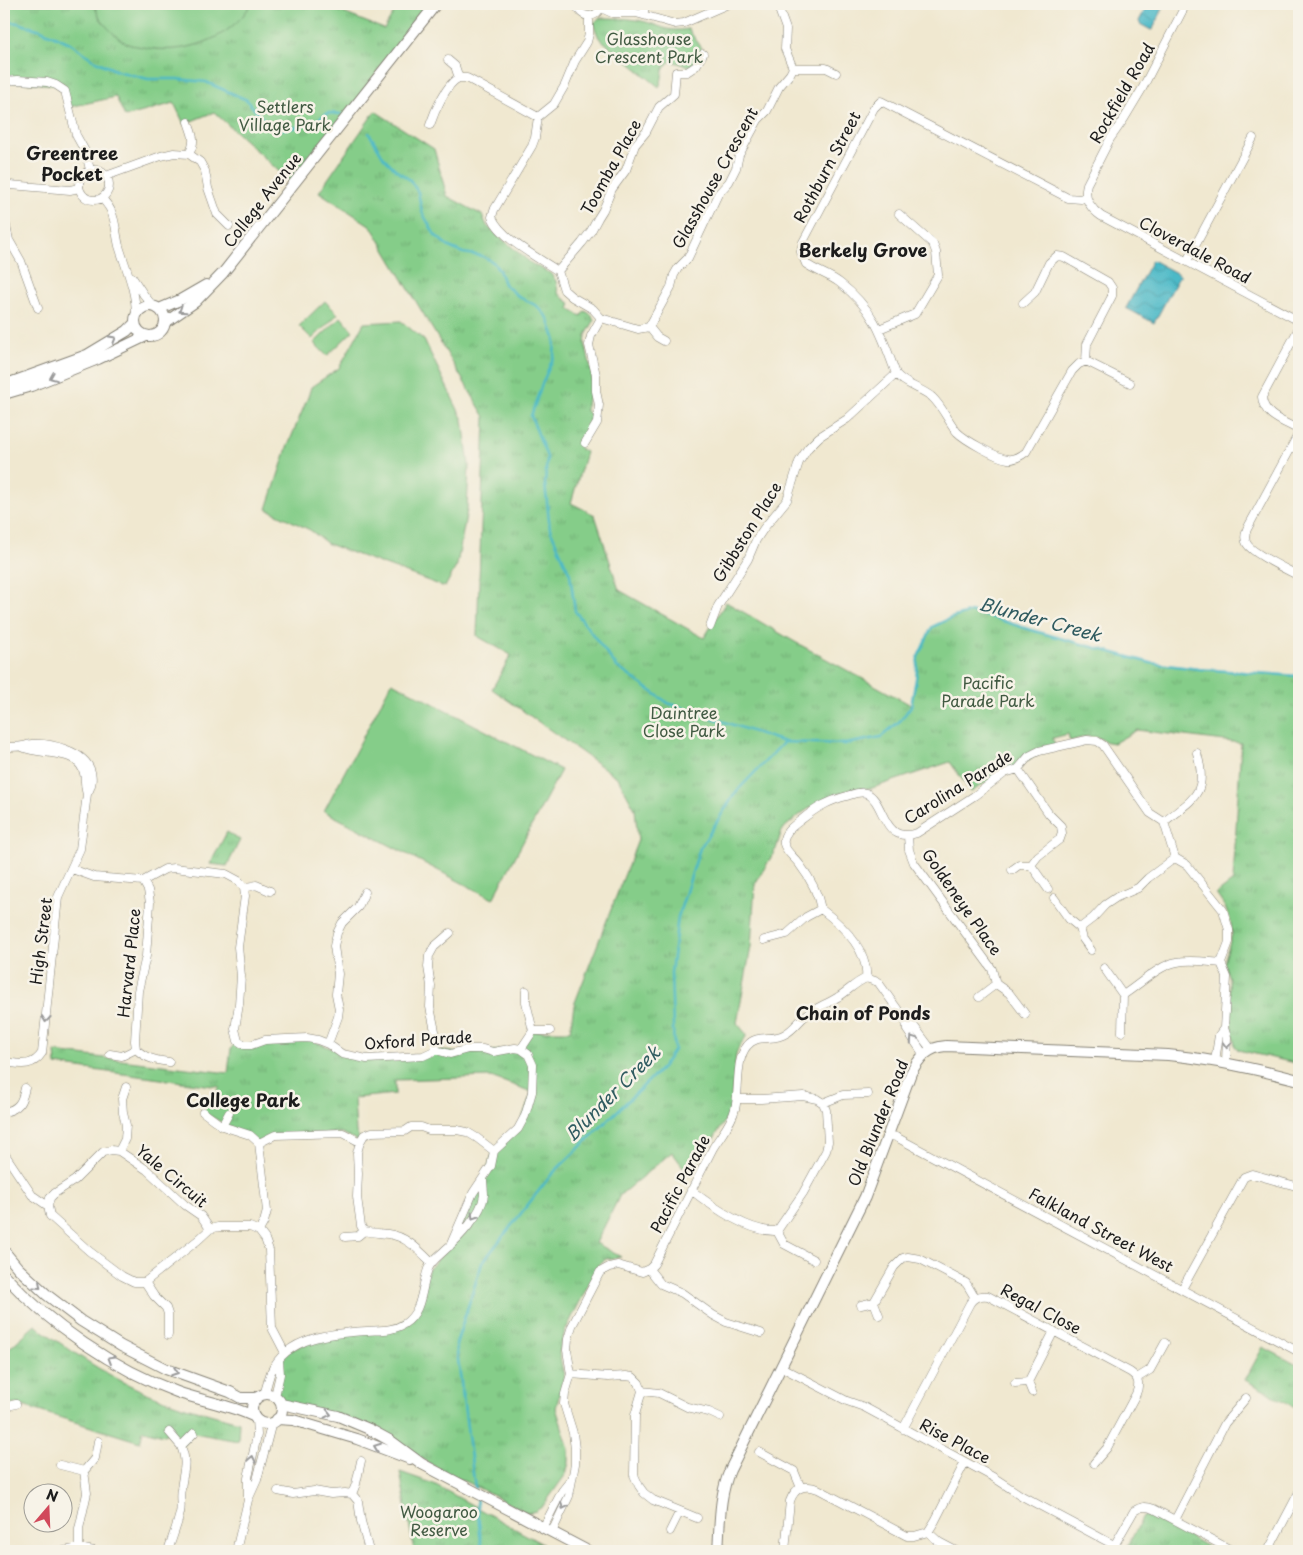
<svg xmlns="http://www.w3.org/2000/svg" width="1303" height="1555" viewBox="0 0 1303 1555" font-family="'Playpen Sans',sans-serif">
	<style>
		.grass { fill: url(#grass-tufts); stroke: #507452 }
		.pitch { fill: #85cd89; stroke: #507452 }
		.water { fill: url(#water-waves); stroke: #346a72 }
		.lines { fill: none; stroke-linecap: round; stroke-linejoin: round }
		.stream { stroke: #4cb9c7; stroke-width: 2.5 }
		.street-casing { stroke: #868276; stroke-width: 9 }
		.secondary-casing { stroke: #868276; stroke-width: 12 }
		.street { stroke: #fff; stroke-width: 8 }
		.secondary { stroke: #fff; stroke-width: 10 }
		.oneway { stroke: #999 }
		.labels { text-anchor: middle; stroke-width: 5; stroke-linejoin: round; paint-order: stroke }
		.park-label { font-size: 16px; fill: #415a42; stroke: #f7f3e8 }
		.street-label { font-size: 16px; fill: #1c1c1c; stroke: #f7f3e8 }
		.neighbourhood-label { font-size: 18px; font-weight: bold; fill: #1c1c1c; stroke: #f7f3e8 }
		.water-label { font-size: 18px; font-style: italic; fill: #2f5b60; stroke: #f7f3e8 }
	</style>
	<defs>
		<pattern id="grass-tufts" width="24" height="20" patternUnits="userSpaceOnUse" patternTransform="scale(1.25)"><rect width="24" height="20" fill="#85cd89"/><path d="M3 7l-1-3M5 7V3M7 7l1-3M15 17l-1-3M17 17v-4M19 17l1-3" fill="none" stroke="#72af76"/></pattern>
		<pattern id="water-waves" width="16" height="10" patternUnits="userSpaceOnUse" patternTransform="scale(1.25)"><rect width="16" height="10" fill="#4cb9c7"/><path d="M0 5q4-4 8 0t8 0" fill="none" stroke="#429eaa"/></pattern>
	</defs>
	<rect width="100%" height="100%" fill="#f7f3e8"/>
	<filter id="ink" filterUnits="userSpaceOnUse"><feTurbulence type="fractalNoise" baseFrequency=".02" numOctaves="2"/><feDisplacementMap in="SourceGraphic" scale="10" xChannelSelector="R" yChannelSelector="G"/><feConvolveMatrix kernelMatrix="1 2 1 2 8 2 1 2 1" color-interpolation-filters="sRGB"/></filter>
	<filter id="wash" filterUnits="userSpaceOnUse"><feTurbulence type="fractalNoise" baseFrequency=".0096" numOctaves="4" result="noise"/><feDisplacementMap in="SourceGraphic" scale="20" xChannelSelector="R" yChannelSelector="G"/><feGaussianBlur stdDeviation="1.12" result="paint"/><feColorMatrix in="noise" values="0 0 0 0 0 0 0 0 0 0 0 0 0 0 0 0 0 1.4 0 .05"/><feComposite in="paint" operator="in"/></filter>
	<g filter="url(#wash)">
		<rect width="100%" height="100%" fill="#f0e8d0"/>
		<path class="grass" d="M4 4H94L100 18 112 31 234 24 251 4H321L384 29 398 6 393 4H427L294 185 214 112 184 124 174 103 125 117 116 97 69 107 65 92 56 85 4 81Z
			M607 4H641L638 8C628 11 616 12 607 4Z
			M599 18C613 18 629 18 642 21 661 25 666 33 688 29L702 48 692 65 688 66 671 61C659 69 665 76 659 87L599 38 595 28 594 23Z
			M375 111 434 149 447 196 482 215 487 226 532 264 550 273 556 281 558 292 563 298 571 304 569 309 581 316 585 311 592 315 594 321 586 335 585 343 592 373V391L586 404V411L593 417V420L579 448 586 452 571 503 595 515 619 590 704 638 726 602 795 642 911 705 916 679 918 657 932 627 951 618 971 612 994 618 1031 630 1151 663 1199 669 1299 676V1064L1238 1050 1235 1046 1230 1016 1229 978 1224 963 1232 934 1231 923 1225 907 1216 894 1233 881 1241 743 1137 730 1114 743 1107 742 1097 737 1088 736 1070 741 1068 734 1053 738 1055 745 1017 766 1002 772 971 792 950 762 872 788 853 789 837 794 821 801 802 813 785 827 781 833 776 849 755 884 751 947 737 1023 747 1035 738 1049 736 1055 730 1111 725 1121 690 1176 672 1152 620 1195 596 1243 621 1257 606 1259 599 1264 565 1331 559 1353 564 1376 556 1408 569 1449V1462L566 1474 543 1506 536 1511 527 1513 475 1486 445 1473 392 1440 283 1402 276 1393 279 1361 285 1353 322 1336 393 1329 416 1311 428 1270 450 1246 483 1179 494 1151 518 1129 532 1092 491 1077 395 1080V1094L354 1098 356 1132 360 1142 342 1133 275 1135 259 1143 203 1112 220 1087 56 1065 55 1052 228 1073 231 1048 238 1041 244 1045 307 1038 354 1058 423 1056 436 1050 458 1053 521 1049 533 1031H570L574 1005 638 840 635 809 618 778 492 689 511 655 477 636 485 417 371 226 319 192Z
			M227 832 240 840 227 866 210 864Z
			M35 1325C68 1349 102 1373 140 1390 172 1404 205 1413 239 1422L238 1441 194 1433 181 1446 169 1432 164 1435 143 1430 140 1442 16 1404 4 1407V1350L12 1346Z
			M1263 1347 1299 1366V1409L1245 1380Z
			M400 1472 434 1484 555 1551H414Z
			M1147 1516 1151 1517 1216 1551H1125L1143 1517Z"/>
		<path class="pitch" d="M94 4H251C231 40 182 56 143 47 139 46 133 46 128 44 118 39 106 27 100 18 97 14 96 8 94 4Z
			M325 301 338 314 312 339 299 326Z
			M341 317 353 331 327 356 314 343Z
			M401 321 424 340 463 420 469 465 467 510 457 565 445 587 328 544 310 530 267 509 288 445 308 397 311 387 339 368 364 323Z
			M392 682 561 770 493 899 324 811Z"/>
		<path class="water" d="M1148 4H1165L1153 29 1151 30 1140 24 1139 21Z
			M1152 260 1180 275 1154 323 1126 308Z"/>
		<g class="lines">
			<path class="stream" d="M4 21 18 23 41 30 70 43 94 60 117 71 148 79H177L206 82 247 100 258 114 269 124 283 129 298 127 315 121 328 113 341 114
				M369 133 384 158 396 170 410 180 418 192 422 212 435 235 449 247 463 253 482 256 493 262 499 270 504 284 519 297 537 306 548 318 555 338 554 356 542 384 531 416 547 457 545 484 550 529 570 574 575 611 617 667 668 703 784 742
				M475 1488 456 1344 482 1263 552 1174 662 1068 674 1050 671 973 678 917 700 848 736 792 784 742 846 744 881 737 901 720 911 706 916 679 918 657 932 627 951 618 971 612 994 618 1031 630 1151 663 1199 669 1299 676
				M476 1496 482 1551"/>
		</g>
	</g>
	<g filter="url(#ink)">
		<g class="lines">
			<g class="street-casing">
				<path id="street" d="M564 4 577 5
					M577 4C579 19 598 20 601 5
					M1186 4 1142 89 1124 119 1110 139 1087 184C1083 198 1090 208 1101 216L1299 321
					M601 8 612 13H636L675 24 684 23 728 4
					M643 15 646 4
					M589 16V34L587 42 575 61 565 85 554 104 538 117 535 138 532 146 494 210 492 217C501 239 539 258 558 271L564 290 572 297 593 309 601 318 638 329 649 327 671 287 674 275 678 268 688 258 718 194 729 182 736 168 739 155 758 120 767 111 779 87 790 74 793 68 785 49 786 29 777 4
					M448 60 455 66 459 78
					M793 68H826L836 73
					M4 81 18 80 47 82 56 85 65 91 76 135 86 153 90 170
					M188 122C193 136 196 141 189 154
					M430 125C434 113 447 82 459 78 460 78 466 78 467 78L538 117
					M79 185a15 15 0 1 1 30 0a15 15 0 1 1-30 0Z
					M106 176 161 156 174 153 189 154 200 162 205 171 208 188 217 214 229 226
					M4 188 10 185 70 190 79 188
					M102 198C105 202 109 206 111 211 116 222 116 234 119 246 126 269 136 290 136 315
					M4 217 9 240 21 261 38 308
					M1187 261 1253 138
					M558 271 582 243 591 231 598 218 603 210 612 189 626 170 635 145 646 132 659 107 674 94 676 72H687L696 66 703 54
					M132 277 144 295 153 306
					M1023 303 1035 292 1049 263 1057 256 1064 257 1108 282 1112 288V296L1087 344 1086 361
					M649 327 657 337 664 341
					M1299 328 1262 397C1263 416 1285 422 1299 430
					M879 329 915 314 938 275 936 252 933 244 899 214
					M1086 361 1079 364 1072 371 1026 452C1021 456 1015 460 1008 459 997 458 965 440 957 432 948 421 942 406 932 397 921 388 905 385 896 374 882 335 874 309 840 283 830 275 816 271 806 264L801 252 803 242 874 108 881 101 1068 198 1081 199 1086 196
					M1086 361 1130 383
					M1299 433 1247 529C1245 534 1244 539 1247 544 1253 554 1288 570 1299 576
					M585 443 597 423 599 405 596 391V375L589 345 591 336 601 318
					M710 627 718 606 748 559 756 540 764 528 787 500 799 462 808 448 819 437 847 419 896 374
					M4 747C10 747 17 747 23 746 26 746 28 744 31 744 49 742 86 751 91 772 93 780 91 788 87 794
					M1018 769 1049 814 1061 826 1062 833 1060 839 1038 856 1031 865
					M1164 822C1193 798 1209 795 1197 753
					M908 836 909 850 914 863 992 969 996 984 1009 993 1025 1014
					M72 869 94 877 143 881 165 869 174 868 226 874 239 881 244 888 245 896 238 947 241 976 239 1004 235 1029 238 1041 244 1045H251L265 1040 307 1038 318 1040 328 1044 342 1054 367 1059 423 1056 436 1050 450 1054 468 1049H483L493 1052 515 1048 521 1049 528 1054 533 1065 532 1092 525 1116 518 1129 494 1151 491 1166 473 1193 450 1246
					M1012 870 1019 865H1031L1048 889
					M244 888 256 885 270 891
					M1054 898 1069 919 1080 928 1083 939 1091 950
					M1080 928 1093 918 1105 905 1117 897 1138 888 1148 878 1175 858
					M764 940 787 934 806 917 821 909
					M1104 968 1123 995 1122 1032
					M866 978C869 950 842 925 821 909 818 893 810 878 800 865 795 858 786 852 784 844 782 833 793 826 801 820 816 808 828 801 847 796 853 794 859 791 866 793 886 801 881 845 917 833L974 796 1005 773 1018 769 1029 756 1039 751 1087 740 1097 741 1103 745 1150 813 1164 822 1175 858 1187 865 1223 910 1229 930V942L1221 963 1227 977 1224 1028 1227 1037 1226 1062
					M526 991V1002L533 1031
					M1123 995C1139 985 1159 965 1177 962 1191 959 1207 962 1221 963
					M979 997 996 984
					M906 1021 913 1025 931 1049
					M328 1044 338 1017 339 1009 336 994 338 974 334 946 337 933 342 923 358 907 365 892
					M136 1049 135 1041 138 991 146 956 150 903 148 890 143 881
					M521 1049 533 1031H550
					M436 1050 435 1031 430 1007 431 986 428 967 429 956 434 947 450 933
					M110 1054 122 1056 136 1049C146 1059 156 1060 169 1062
					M1215 1061 1219 1035 1224 1028
					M4 1062C20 1064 32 1068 42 1053L58 897 80 849 87 794C84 786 86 777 83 770 74 748 40 756 22 747
					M823 1103 843 1095 868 1094
					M4 1112C19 1109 22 1102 25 1088
					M203 1112 222 1126 250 1135 259 1143 275 1135 343 1133 360 1142
					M222 1126 229 1113
					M888 1135 896 1137 1299 1352
					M119 1151 125 1139 126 1125 123 1113 122 1099 126 1087
					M4 1153 32 1195 48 1206
					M691 1190C713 1207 749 1233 777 1231L803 1193 826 1151 828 1142 826 1110 823 1103 817 1099 803 1096 761 1099H738
					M210 1229 201 1216 185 1205 147 1170 119 1151 111 1150 103 1152 75 1180 55 1193 50 1198 48 1206 50 1216 89 1251 122 1276 134 1282H145L198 1240 210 1229 218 1227H250L259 1231 265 1239 269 1250 272 1328 285 1353
					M259 1231 264 1222 267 1211 259 1143
					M777 1231 784 1244 814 1260
					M345 1237 358 1236 364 1231
					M431 1262C419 1250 406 1236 388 1234 380 1233 372 1233 364 1231L361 1226 357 1197 358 1174 357 1153 360 1142 364 1135 372 1132 405 1131 411 1127H421L429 1130H457L467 1132 477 1138 494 1151
					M649 1269 661 1284 682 1293 713 1315 726 1322 761 1333
					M145 1282 154 1296 166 1308 168 1314V1335
					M1182 1289 1244 1177 1252 1174 1296 1186
					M874 1302 894 1267 903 1258 908 1257 920 1259 966 1283 975 1298
					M861 1305 874 1302 879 1315
					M781 1367 847 1401 864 1407 993 1477 1022 1496 1114 1545
					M571 1374 608 1377 626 1376 633 1377 639 1383 642 1391 635 1415 634 1475 639 1486 644 1493 653 1500 680 1511
					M1137 1378 1150 1370 1165 1343
					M1028 1382 1054 1331
					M1015 1383 1028 1382 1032 1392
					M642 1391 659 1393 687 1407 709 1412 720 1417
					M264 1394C267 1387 268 1379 271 1372 287 1336 333 1333 367 1331 380 1330 393 1331 404 1324 423 1312 421 1288 428 1269 431 1261 439 1256 445 1250 459 1238 482 1214 484 1195 484 1190 483 1184 483 1179
					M275 1396 280 1374 279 1361
					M4 1407 16 1404
					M4 1412 5 1417 4 1420
					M903 1429 970 1303C974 1297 980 1295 988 1296L1130 1372C1139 1378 1140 1384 1136 1394L1107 1448 1094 1463
					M169 1432 181 1446 194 1433
					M759 1452 794 1471 801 1488
					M60 1465 84 1471
					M278 1491 293 1494 314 1491 331 1494 345 1493 352 1494 358 1501 361 1521 369 1551
					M352 1494 356 1484 361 1461
					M248 1498V1478L257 1435 256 1419
					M1175 1520 1225 1423 1246 1398
					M543 1528 562 1491 570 1481
					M670 1531 680 1511 697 1518
					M552 1532 569 1496 575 1464V1449L573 1433 564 1404 565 1394 571 1374 567 1350 568 1339 572 1326 600 1272 609 1267 618 1265 642 1272 649 1269 654 1264C674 1225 693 1187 713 1148 720 1136 732 1123 735 1109 740 1090 735 1060 747 1046 757 1033 773 1042 785 1034 793 1030 798 1022 805 1016 815 1008 827 1004 838 997 848 991 855 983 866 978L878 982 906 1021 907 1030 924 1055
					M928 1532 935 1521 965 1462
					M79 1548V1529L87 1493 84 1471 95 1458 98 1441
					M64 1551 79 1548 94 1551
					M168 1551C172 1538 177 1526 180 1513 182 1505 179 1497 181 1489 183 1471 188 1464 181 1446
					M236 1551 248 1500 257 1480 272 1422
					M785 1551 790 1501C795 1487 805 1484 818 1489L907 1536H914L928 1532 939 1542 956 1551
					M1111 1551 1134 1511C1142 1506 1146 1506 1154 1509L1233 1551
					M1268 1551 1299 1492"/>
			</g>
			<g class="secondary-casing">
				<path id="secondary" d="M135 321a15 15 0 1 1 30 0a15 15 0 1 1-30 0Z
					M159 309 180 300 206 285
					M166 322 195 302 223 273 436 4
					M4 385 87 355 127 331 135 323
					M4 394 31 386 98 359 146 336
					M4 1251 18 1268 47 1295 81 1321 121 1346 166 1369 230 1392 241 1398H256
					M4 1275C49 1324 114 1369 177 1392 202 1401 230 1405 253 1416
					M252 1409a15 15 0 1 1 30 0a15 15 0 1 1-30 0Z
					M281 1404 338 1416 369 1429 391 1441 422 1464 588 1551
					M277 1419 293 1420 357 1439 410 1459
					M718 1551C720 1523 719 1496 730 1470L865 1197 911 1073C919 1058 928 1047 946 1046L1168 1055C1213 1059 1256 1069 1299 1080"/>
			</g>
			<use href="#street" class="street"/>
			<use href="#secondary" class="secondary"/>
		</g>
		<defs><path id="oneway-chevron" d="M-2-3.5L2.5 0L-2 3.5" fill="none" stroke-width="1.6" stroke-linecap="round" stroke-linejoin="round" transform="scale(1.25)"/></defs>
		<g class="oneway">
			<use href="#oneway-chevron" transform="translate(182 310) rotate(146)"/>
			<use href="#oneway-chevron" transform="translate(113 339) rotate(-30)"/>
			<use href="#oneway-chevron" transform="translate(53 377) rotate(158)"/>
			<use href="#oneway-chevron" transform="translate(46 1019) rotate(96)"/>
			<use href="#oneway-chevron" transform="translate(913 1039) rotate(-124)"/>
			<use href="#oneway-chevron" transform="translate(1227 1045) rotate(93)"/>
			<use href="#oneway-chevron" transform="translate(474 1216) rotate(122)"/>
			<use href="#oneway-chevron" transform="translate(38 1286) rotate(42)"/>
			<use href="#oneway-chevron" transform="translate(111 1359) rotate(-149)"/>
			<use href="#oneway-chevron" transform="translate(175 1372) rotate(20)"/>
			<use href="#oneway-chevron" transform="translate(328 1414) rotate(13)"/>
			<use href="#oneway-chevron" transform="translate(377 1447) rotate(-159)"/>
			<use href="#oneway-chevron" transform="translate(252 1459) rotate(-78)"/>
			<use href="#oneway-chevron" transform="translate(564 1506) rotate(116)"/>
		</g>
	</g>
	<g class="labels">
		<g class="park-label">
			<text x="649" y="45">Glasshouse<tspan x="649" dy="18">Crescent Park</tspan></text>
			<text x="285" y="113">Settlers<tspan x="285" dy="18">Village Park</tspan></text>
			<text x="988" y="689">Pacific<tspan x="988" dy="18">Parade Park</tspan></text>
			<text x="684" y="719">Daintree<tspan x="684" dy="18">Close Park</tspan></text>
			<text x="439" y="1518">Woogaroo<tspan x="439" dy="18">Reserve</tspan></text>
		</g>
		<g class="street-label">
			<text transform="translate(1122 93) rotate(-60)" y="6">Rockfield Road</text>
			<text transform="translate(611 167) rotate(-61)" y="6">Toomba Place</text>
			<text transform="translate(827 167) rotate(-62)" y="6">Rothburn Street</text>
			<text transform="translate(715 178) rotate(-61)" y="6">Glasshouse Crescent</text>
			<text transform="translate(262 200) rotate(-52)" y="6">College Avenue</text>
			<text transform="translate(1195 250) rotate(28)" y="6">Cloverdale Road</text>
			<text transform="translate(747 532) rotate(-58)" y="6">Gibbston Place</text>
			<text transform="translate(958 787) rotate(-32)" y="6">Carolina Parade</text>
			<text transform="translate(962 902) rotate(55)" y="6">Goldeneye Place</text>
			<text transform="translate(41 941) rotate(-83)" y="6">High Street</text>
			<text transform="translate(129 963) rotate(-84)" y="6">Harvard Place</text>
			<text transform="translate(418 1040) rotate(-4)" y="6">Oxford Parade</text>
			<text transform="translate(878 1123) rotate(-68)" y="6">Old Blunder Road</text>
			<text transform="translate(172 1176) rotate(40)" y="6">Yale Circuit</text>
			<text transform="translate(680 1184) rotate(-62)" y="6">Pacific Parade</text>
			<text transform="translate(1101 1230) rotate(28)" y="6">Falkland Street West</text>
			<text transform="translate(1041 1309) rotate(28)" y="6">Regal Close</text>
			<text transform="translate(955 1441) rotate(28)" y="6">Rise Place</text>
		</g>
		<g class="neighbourhood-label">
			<text x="72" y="160">Greentree<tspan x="72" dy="21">Pocket</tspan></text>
			<text x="863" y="257">Berkely Grove</text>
			<text x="863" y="1020">Chain of Ponds</text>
			<text x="243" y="1107">College Park</text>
		</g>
		<g class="water-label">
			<text transform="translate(1040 620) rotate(15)" y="6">Blunder Creek</text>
			<text transform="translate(613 1094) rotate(-45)" y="6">Blunder Creek</text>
		</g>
	</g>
	<rect width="1303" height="1555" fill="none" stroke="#f7f3e8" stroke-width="20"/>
	<g transform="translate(48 1508) rotate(19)"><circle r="24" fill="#f7f3e8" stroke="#9f9d96"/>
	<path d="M0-4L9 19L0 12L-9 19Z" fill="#d1495b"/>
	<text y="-8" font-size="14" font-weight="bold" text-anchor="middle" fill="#1c1c1c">N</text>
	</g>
</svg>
